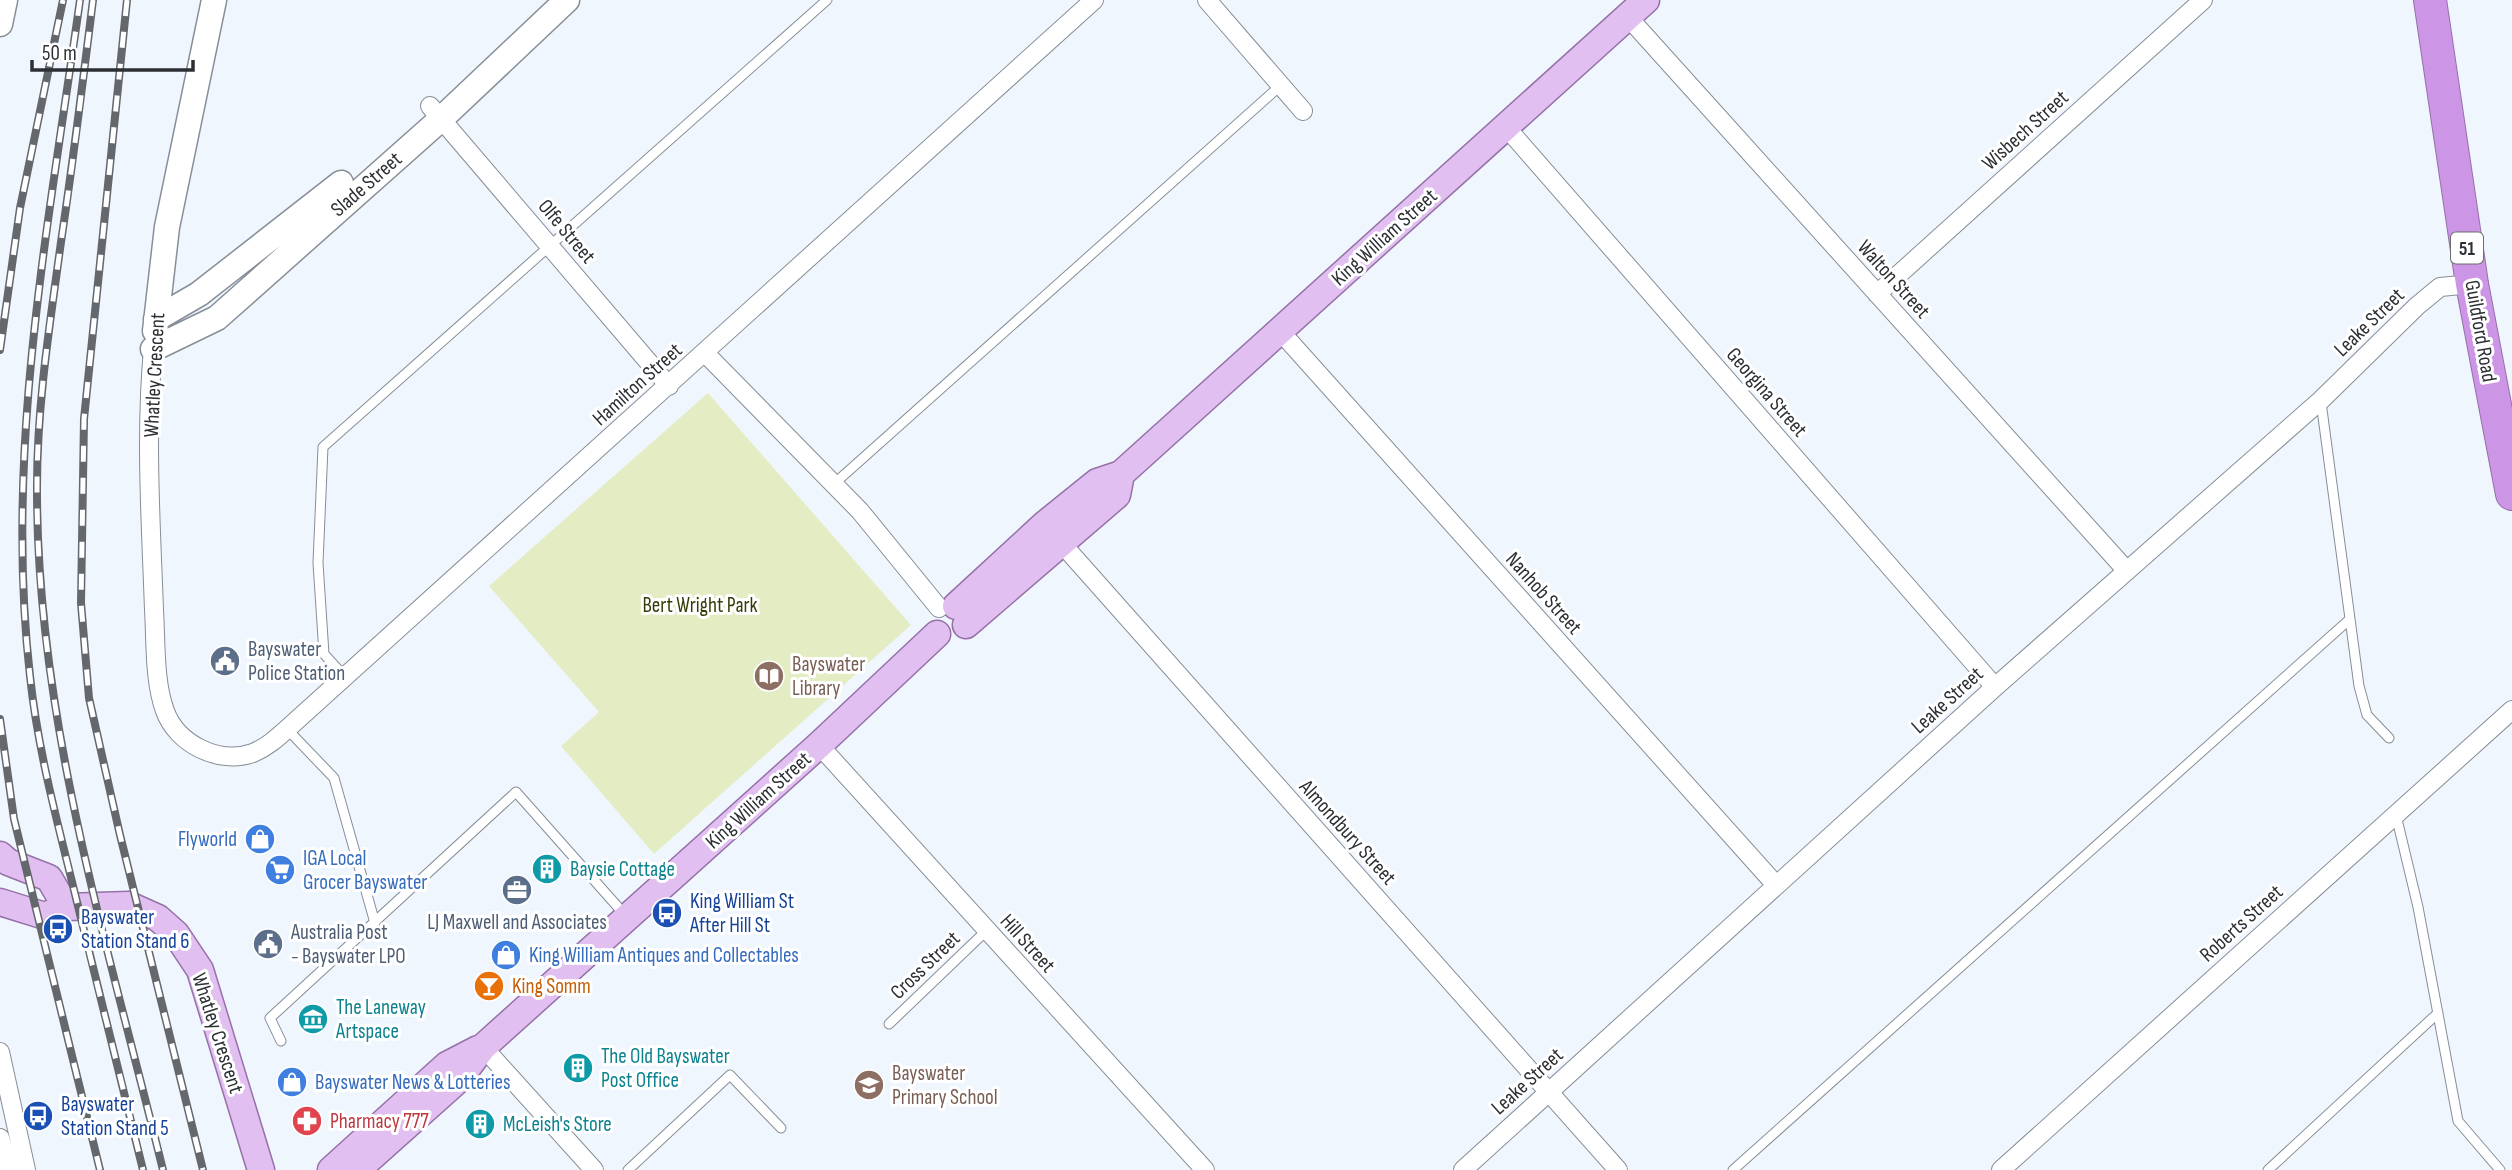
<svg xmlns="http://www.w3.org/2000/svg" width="2512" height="1170" viewBox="0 0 2512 1170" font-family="'Sofia Sans Condensed',sans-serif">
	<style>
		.green { fill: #e4ecc4 }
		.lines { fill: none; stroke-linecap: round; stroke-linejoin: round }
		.lane-casing { stroke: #878e97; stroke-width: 11 }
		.street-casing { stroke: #878e97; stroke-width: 20 }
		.secondary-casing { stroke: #878e97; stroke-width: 27 }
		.primary-casing { stroke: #9571a7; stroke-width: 29 }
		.highway-casing { stroke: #9571a7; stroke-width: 34 }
		.lane { stroke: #fff; stroke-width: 9 }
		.street { stroke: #fff; stroke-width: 18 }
		.secondary { stroke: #fff; stroke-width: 24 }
		.primary { stroke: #e1bff0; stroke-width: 26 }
		.highway { stroke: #cd95e6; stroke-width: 32 }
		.rail-casing { stroke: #64686d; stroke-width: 8 }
		.rail { stroke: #fff; stroke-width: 5; stroke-dasharray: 16; stroke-linecap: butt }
		.labels { text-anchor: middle; stroke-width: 6; stroke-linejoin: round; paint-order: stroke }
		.shield { fill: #fff; stroke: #6b6d70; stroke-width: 2 }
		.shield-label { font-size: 19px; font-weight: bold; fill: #2c2f33 }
		.street-label { font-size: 21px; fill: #2c2f33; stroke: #fff }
		.park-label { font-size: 21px; fill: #353b05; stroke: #fff }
		.service-label { font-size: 21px; fill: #4e5e75; stroke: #fff; text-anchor: start }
		.education-label { font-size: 21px; fill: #785e54; stroke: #fff; text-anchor: start }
		.shop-label { font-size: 21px; fill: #366cbe; stroke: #fff; text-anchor: start }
		.culture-label { font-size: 21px; fill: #0d838f; stroke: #fff; text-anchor: start }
		.transit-label { font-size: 21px; fill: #164399; stroke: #fff; text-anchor: start }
		.food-label { font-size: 21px; fill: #c56008; stroke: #fff; text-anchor: start }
		.health-label { font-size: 21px; fill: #be3a42; stroke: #fff; text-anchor: start }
	</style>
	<rect width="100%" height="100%" fill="#f0f6fe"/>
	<path class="green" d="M708 393 911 625 654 854 561 746 599 712 489 586Z"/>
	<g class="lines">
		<g class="lane-casing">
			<path id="lane" d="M2321 402 2359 686 2367 715 2389 738
				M835 483 1280 86
				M344 676 324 654 318 563 323 447 827 0
				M287 729 334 778 375 923
				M2396 815 2418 907 2458 1121 2500 1170
				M889 1024 986 931
				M281 1041 270 1018 516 792 625 915
				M628 1170 730 1075 781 1128
				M1733 1170 2350 619
				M2268 1170 2438 1013"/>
		</g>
		<g class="street-casing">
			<path id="street" d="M1207 0 1303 111
				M1628 17 2127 571
				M430 106 669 386
				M1506 127 1995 687
				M1877 294 2203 0
				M1280 331 1775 884
				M153 349C145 436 151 524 154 610 156 642 154 681 165 711 177 744 219 765 253 753 267 747 277 738 287 729L1094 0
				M705 353 860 511 939 608
				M1056 537 1618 1170
				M819 745 1205 1170
				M483 1047 594 1170
				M0 1052 26 1170
				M0 1138 9 1170
				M1463 1170 1995 687 2321 400 2417 306 2440 287 2472 284
				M2001 1170 2512 710"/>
		</g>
		<g class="secondary-casing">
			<path id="secondary" d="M0 24 5 0
				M156 319 199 294 341 183
				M155 331 167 227 214 0
				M153 349 217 318 441 119 567 0"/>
		</g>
		<g class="primary-casing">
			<path id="primary" d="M956 606 1045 524 1097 482 1121 474 1646 0
				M966 625 1117 495 1121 474
				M0 855 8 862 49 878 66 907
				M0 902 45 916 66 907 129 905 158 918 176 934 200 970 261 1170
				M331 1170 447 1065 478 1049
				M357 1170 459 1079 483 1047 819 745 937 634"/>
		</g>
		<g class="highway-casing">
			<path id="highway" d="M2430 0 2472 284 2512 494"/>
		</g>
		<use href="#lane" class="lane"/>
		<use href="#street" class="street"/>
		<use href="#secondary" class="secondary"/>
		<use href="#primary" class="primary"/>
		<use href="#highway" class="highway"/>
		<g class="rail-casing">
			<path id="rail" d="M80 0C49 223 4 450 30 676 38 752 58 824 76 898 98 989 121 1079 143 1170
				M93 0C83 81 73 162 61 242 50 323 37 404 37 486 36 719 108 945 163 1170
				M127 0 84 419 81 603 89 698 120 835 203 1170
				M0 350 20 208 63 0
				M0 719 14 819 100 1170"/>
		</g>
		<use href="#rail" class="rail"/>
	</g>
	<defs>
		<g id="civic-disc" transform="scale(1.575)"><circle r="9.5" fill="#5c6f8a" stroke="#fff"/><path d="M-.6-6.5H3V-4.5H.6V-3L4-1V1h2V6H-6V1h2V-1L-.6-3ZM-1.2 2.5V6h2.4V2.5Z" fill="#fff"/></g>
		<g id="library-disc" transform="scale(1.575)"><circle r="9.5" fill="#8d6e63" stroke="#fff"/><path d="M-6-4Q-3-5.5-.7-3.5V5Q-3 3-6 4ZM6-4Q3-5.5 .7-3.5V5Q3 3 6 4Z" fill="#fff"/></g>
		<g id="shop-disc" transform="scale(1.575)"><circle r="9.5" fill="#3f7fe0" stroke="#fff"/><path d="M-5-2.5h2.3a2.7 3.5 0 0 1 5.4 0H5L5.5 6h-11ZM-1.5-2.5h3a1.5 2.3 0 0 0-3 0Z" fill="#fff"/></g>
		<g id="building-disc" transform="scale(1.575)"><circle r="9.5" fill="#0f9aa8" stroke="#fff"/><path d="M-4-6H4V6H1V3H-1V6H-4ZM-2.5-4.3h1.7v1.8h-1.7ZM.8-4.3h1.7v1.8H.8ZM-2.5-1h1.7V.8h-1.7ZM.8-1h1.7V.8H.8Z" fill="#fff"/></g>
		<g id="supermarket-disc" transform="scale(1.575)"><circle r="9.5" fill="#3f7fe0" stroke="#fff"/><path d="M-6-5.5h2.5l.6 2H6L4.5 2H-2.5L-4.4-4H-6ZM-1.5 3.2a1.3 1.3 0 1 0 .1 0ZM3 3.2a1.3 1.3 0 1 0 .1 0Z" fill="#fff"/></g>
		<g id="office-disc" transform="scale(1.575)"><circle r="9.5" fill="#5c6f8a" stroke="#fff"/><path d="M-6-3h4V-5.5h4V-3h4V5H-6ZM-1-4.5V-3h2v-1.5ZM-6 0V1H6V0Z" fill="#fff"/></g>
		<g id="bus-disc" transform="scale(1.575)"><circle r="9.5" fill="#1a4fb4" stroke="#fff"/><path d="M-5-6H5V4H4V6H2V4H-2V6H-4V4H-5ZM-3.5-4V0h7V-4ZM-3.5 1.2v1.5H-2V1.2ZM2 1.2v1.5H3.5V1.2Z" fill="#fff"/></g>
		<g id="bar-disc" transform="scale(1.575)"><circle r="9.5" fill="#e8710a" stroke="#fff"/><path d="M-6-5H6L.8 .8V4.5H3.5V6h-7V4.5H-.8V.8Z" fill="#fff"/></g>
		<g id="museum-disc" transform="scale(1.575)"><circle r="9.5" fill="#0f9aa8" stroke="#fff"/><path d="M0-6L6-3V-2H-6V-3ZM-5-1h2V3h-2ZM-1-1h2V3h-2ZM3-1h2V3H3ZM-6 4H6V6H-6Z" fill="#fff"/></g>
		<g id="school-disc" transform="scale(1.575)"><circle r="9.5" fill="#8d6e63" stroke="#fff"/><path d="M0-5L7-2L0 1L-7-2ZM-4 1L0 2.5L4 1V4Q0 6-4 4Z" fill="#fff"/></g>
		<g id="pharmacy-disc" transform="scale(1.575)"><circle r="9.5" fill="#e0444e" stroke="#fff"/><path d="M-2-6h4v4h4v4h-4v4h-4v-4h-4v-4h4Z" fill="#fff"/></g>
	</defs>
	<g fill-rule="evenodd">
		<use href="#civic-disc" x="225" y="661"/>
		<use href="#library-disc" x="769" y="676"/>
		<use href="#shop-disc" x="260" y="839"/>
		<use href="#building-disc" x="547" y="869"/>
		<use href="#supermarket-disc" x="280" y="870"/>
		<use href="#office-disc" x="517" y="890"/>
		<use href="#bus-disc" x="667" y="913"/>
		<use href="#bus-disc" x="58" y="929"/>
		<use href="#civic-disc" x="268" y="944"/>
		<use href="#shop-disc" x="506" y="955"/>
		<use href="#bar-disc" x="489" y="986"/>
		<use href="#museum-disc" x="313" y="1019"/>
		<use href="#building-disc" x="578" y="1068"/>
		<use href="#shop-disc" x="292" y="1082"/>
		<use href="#school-disc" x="869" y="1085"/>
		<use href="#bus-disc" x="38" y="1116"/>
		<use href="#pharmacy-disc" x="307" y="1121"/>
		<use href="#building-disc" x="480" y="1124"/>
	</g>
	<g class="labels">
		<rect class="shield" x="2451" y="232.5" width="32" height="31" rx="5"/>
		<g class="shield-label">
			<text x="2467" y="255">51</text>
		</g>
		<g class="street-label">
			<text transform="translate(2025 130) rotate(-42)" y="7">Wisbech Street</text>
			<text transform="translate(366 184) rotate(-41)" y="7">Slade Street</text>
			<text transform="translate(567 231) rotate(50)" y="7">Olfe Street</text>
			<text transform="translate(1384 237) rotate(-42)" y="7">King William Street</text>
			<text transform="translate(1894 279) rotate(48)" y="7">Walton Street</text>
			<text transform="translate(2369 322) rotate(-44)" y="7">Leake Street</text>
			<text transform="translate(2481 331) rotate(80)" y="7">Guildford Road</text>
			<text transform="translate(154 375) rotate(-87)" y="7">Whatley Crescent</text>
			<text transform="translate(637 384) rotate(-42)" y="7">Hamilton Street</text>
			<text transform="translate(1767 392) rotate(49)" y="7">Georgina Street</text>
			<text transform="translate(1544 593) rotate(48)" y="7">Nanhob Street</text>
			<text transform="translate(1947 700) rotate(-42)" y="7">Leake Street</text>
			<text transform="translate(758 800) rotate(-42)" y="7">King William Street</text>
			<text transform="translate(1348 832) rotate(48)" y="7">Almondbury Street</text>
			<text transform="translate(2241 923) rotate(-42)" y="7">Roberts Street</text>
			<text transform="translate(1028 943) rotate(48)" y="7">Hill Street</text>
			<text transform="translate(925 965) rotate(-44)" y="7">Cross Street</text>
			<text transform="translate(218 1033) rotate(72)" y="7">Whatley Crescent</text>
			<text transform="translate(1527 1081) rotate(-42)" y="7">Leake Street</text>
		</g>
		<g class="park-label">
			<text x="700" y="612">Bert Wright Park</text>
		</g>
		<g class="service-label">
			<text x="248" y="656">Bayswater<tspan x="248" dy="24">Police Station</tspan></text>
			<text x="517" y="929" text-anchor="middle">LJ Maxwell and Associates</text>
			<text x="291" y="939">Australia Post<tspan x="291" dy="24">- Bayswater LPO</tspan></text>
		</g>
		<g class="education-label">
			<text x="792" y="671">Bayswater<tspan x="792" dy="24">Library</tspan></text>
			<text x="892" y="1080">Bayswater<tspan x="892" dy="24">Primary School</tspan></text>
		</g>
		<g class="shop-label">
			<text x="237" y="846" text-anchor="end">Flyworld</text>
			<text x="303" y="865">IGA Local<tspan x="303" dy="24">Grocer Bayswater</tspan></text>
			<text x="529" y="962">King William Antiques and Collectables</text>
			<text x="315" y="1089">Bayswater News &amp; Lotteries</text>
		</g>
		<g class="culture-label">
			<text x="570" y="876">Baysie Cottage</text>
			<text x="336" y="1014">The Laneway<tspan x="336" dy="24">Artspace</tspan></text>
			<text x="601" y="1063">The Old Bayswater<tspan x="601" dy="24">Post Office</tspan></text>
			<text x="503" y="1131">McLeish's Store</text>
		</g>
		<g class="transit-label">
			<text x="690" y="908">King William St<tspan x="690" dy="24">After Hill St</tspan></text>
			<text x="81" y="924">Bayswater<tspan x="81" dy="24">Station Stand 6</tspan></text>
			<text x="61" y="1111">Bayswater<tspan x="61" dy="24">Station Stand 5</tspan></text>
		</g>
		<g class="food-label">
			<text x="512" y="993">King Somm</text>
		</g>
		<g class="health-label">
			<text x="330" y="1128">Pharmacy 777</text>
		</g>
	</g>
	<path d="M32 60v10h161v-10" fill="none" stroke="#2c2f33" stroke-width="3.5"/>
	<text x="42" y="60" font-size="21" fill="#2c2f33" stroke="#ffffff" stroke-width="5" paint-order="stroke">50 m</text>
</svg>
